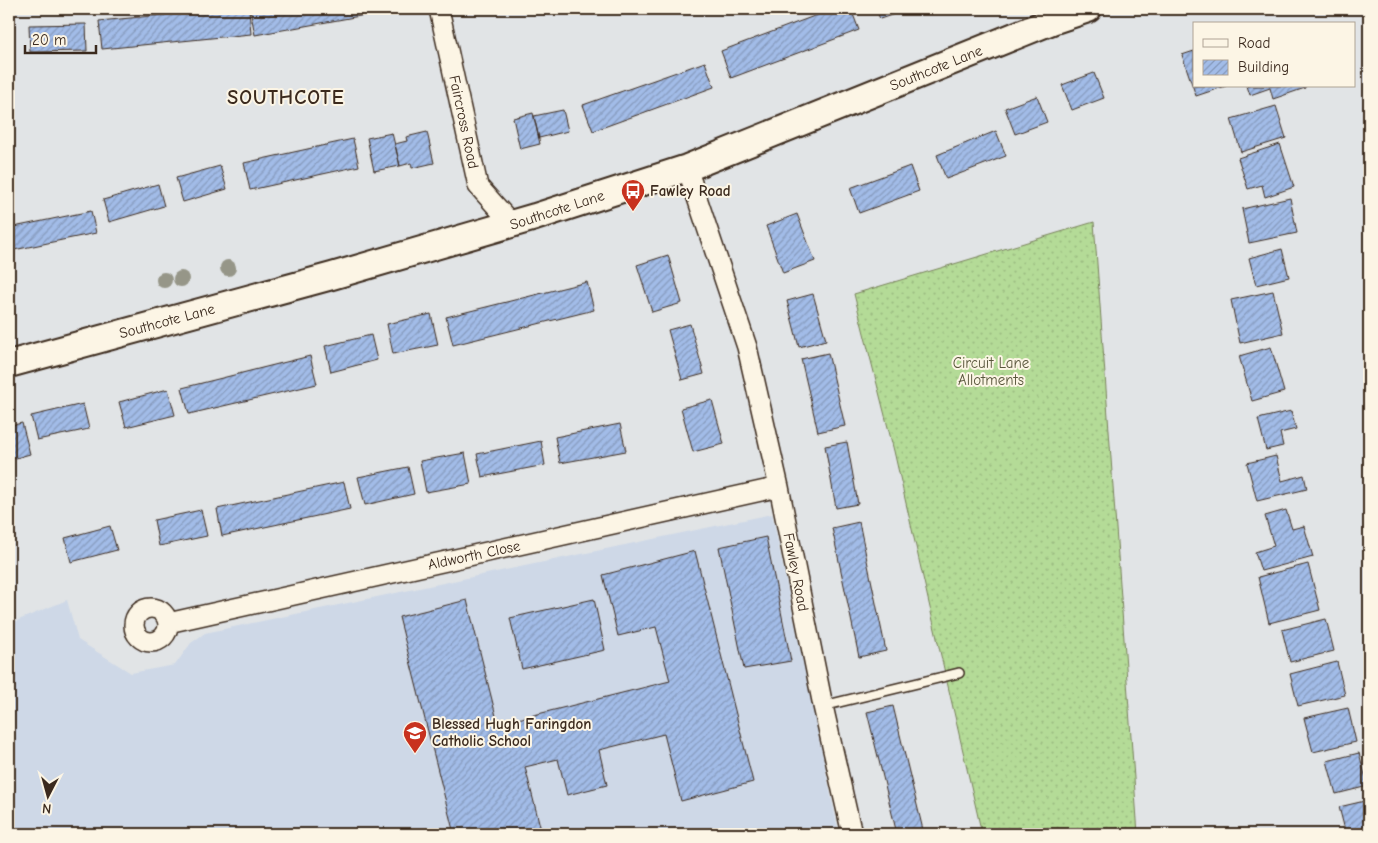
<svg xmlns="http://www.w3.org/2000/svg" width="1378" height="843" viewBox="0 0 1378 843" font-family="'Comic Neue',sans-serif">
	<style>
		.built { fill: #ced8e7 }
		.grass { fill: url(#grass-dots); stroke: #78825a }
		.building { fill: url(#building-hatch); stroke: #3b2a1e }
		.lines { fill: none; stroke-linecap: round; stroke-linejoin: round }
		.lane-casing { stroke: #3b2a1e; stroke-width: 12 }
		.street-casing { stroke: #3b2a1e; stroke-width: 22 }
		.secondary-casing { stroke: #3b2a1e; stroke-width: 30 }
		.lane { stroke: #fcf5e5; stroke-width: 9 }
		.street { stroke: #fcf5e5; stroke-width: 19 }
		.secondary { stroke: #fcf5e5; stroke-width: 26 }
		.tree { fill: #969688 }
		.labels { text-anchor: middle; stroke-width: 4; stroke-linejoin: round; paint-order: stroke }
		.street-label { font-size: 15px; fill: #3b2a1e; stroke: #fcf5e5 }
		.poi-label { font-size: 15px; font-weight: bold; fill: #3b2a1e; stroke: #fcf5e5; text-anchor: start }
		.park-label { font-size: 15px; fill: #59563c; stroke: #fcf5e5 }
		.district-label { font-size: 20px; font-weight: bold; letter-spacing: 1px; fill: #3b2a1e; stroke: #fcf5e5 }
	</style>
	<defs>
		<pattern id="grass-dots" width="8" height="8" patternUnits="userSpaceOnUse" patternTransform="scale(1.25)"><rect width="8" height="8" fill="#b4db97"/><path d="M2 2h.1M6 6h.1" fill="none" stroke="#9cbc82" stroke-width="1.8" stroke-linecap="round"/></pattern>
		<pattern id="building-hatch" width="6" height="6" patternUnits="userSpaceOnUse" patternTransform="scale(1.25)"><rect width="6" height="6" fill="#a2bce8"/><path d="M-1 1l2-2M0 6l6-6M5 7l2-2" fill="none" stroke="#8599bb"/></pattern>
	</defs>
	<rect width="100%" height="100%" fill="#e1e4e6"/>
	<filter id="ink" filterUnits="userSpaceOnUse"><feTurbulence type="fractalNoise" baseFrequency=".02" numOctaves="2"/><feDisplacementMap in="SourceGraphic" scale="10" xChannelSelector="R" yChannelSelector="G"/><feConvolveMatrix kernelMatrix="1 2 1 2 8 2 1 2 1" color-interpolation-filters="sRGB"/></filter>
	<g filter="url(#ink)">
		<path class="built" d="M772 514 839 834H9V624L67 600 78 640 131 673 175 665 191 643 205 633Z"/>
		<path class="grass" d="M1094 222 1138 834H982L894 451 854 294Z"/>
		<path class="building" d="M225 9H249L251 34 102 49 99 21Z
			M250 9H393V10L255 35Z
			M833 9H851L859 30 731 78 721 51Z
			M876 9H909L880 19Z
			M86 24 87 51 30 52 29 25Z
			M9 26H10L11 52H9Z
			M1194 51V86H1226L1196 96 1182 55Z
			M705 62 714 87 593 131 583 105Z
			M1094 73 1104 98 1072 110 1062 85Z
			M1247 86H1305V88L1273 99 1270 88 1250 95Z
			M1037 96 1047 122 1015 134 1005 108Z
			M1276 106 1286 138 1241 152 1231 119Z
			M563 110 568 131 539 138 534 116Z
			M533 113 540 144 520 149 513 118Z
			M996 131 1006 156 946 179 937 155Z
			M427 132 434 163 412 168 411 163 400 166 395 144 407 141 406 137Z
			M392 133 400 166 374 171 367 138Z
			M353 139 359 166 250 190 244 163Z
			M1280 144 1294 187 1265 197 1262 185 1248 189 1238 158Z
			M220 166 227 189 183 202 176 178Z
			M910 166 919 191 859 213 850 188Z
			M158 184 164 206 109 222 103 200Z
			M1290 198 1297 233 1249 243 1242 209Z
			M91 211 96 233 9 251V228Z
			M797 214 815 261 783 273 766 226Z
			M1282 249 1289 277 1256 285 1249 258Z
			M668 255 682 303 652 312 637 265Z
			M587 282 594 310 453 345 446 317Z
			M1273 291 1283 333 1240 343 1231 300Z
			M813 294 826 340 799 347 787 301Z
			M431 314 438 345 393 354 387 324Z
			M690 324 704 374 682 380 668 330Z
			M371 335 377 360 331 372 325 346Z
			M1271 347 1284 392 1252 401 1239 356Z
			M828 353 845 426 818 432 801 359Z
			M310 356 317 384 189 414 182 388Z
			M168 389 175 415 126 427 119 402Z
			M712 400 724 444 693 452 681 408Z
			M83 404 89 429 37 440 31 416Z
			M1291 411 1296 429 1280 433 1283 446 1266 450 1258 419Z
			M22 423 30 454 9 460V426Z
			M620 424 626 451 560 463 555 437Z
			M541 441 545 465 482 477 477 454Z
			M847 442 858 504 836 508 825 446Z
			M465 453 471 484 426 492 420 461Z
			M1276 456 1282 481 1304 475 1307 489 1257 501 1247 463Z
			M408 467 414 494 365 505 358 477Z
			M344 482 350 509 222 536 217 509Z
			M201 510 207 536 159 546 154 520Z
			M1286 510 1292 529 1304 526 1313 557 1261 571 1255 552 1274 546 1265 516Z
			M859 522 886 651 859 657 832 528Z
			M110 526 117 550 71 562 65 538Z
			M766 537 791 661 744 669 719 547Z
			M695 551 753 782 681 801 664 734 599 750 607 785 567 795 558 759 525 767 542 834H454L399 617 467 600 498 724 670 681 656 627 618 636 603 575Z
			M1308 564 1320 610 1269 623 1258 577Z
			M594 599 605 650 522 669 510 618Z
			M1326 619 1334 651 1290 662 1282 630Z
			M1337 662 1345 695 1298 706 1290 674Z
			M893 706 924 834H897L867 712Z
			M1348 708 1356 742 1313 752 1304 718Z
			M1359 753 1368 786 1336 794 1327 761Z
			M1369 800V834H1346L1339 807Z"/>
		<g class="lines">
			<g class="lane-casing">
				<path id="lane" d="M823 706 959 673"/>
			</g>
			<g class="street-casing">
				<path id="street" d="M439 9 478 186 512 224
					M687 168 747 347 779 487 823 706 852 834
					M134 625a17 17 0 1 1 34 0a17 17 0 1 1-34 0Z
					M168 623 779 487"/>
			</g>
			<g class="secondary-casing">
				<path id="secondary" d="M9 364 332 276 535 217 687 168 1052 21 1088 9"/>
			</g>
			<use href="#lane" class="lane"/>
			<use href="#street" class="street"/>
			<use href="#secondary" class="secondary"/>
		</g>
		<g class="tree">
			<circle cx="228" cy="268" r="8"/>
			<circle cx="181" cy="279" r="8"/>
			<circle cx="164" cy="280" r="8"/>
		</g>
	</g>
	<defs>
		<g id="bus-pin" transform="scale(1.25)"><path d="M0 17L-7.5 6A9.5 9.5 0 1 1 7.5 6Z" fill="#c8321e" stroke="#fcf5e5"/><path d="M-5-6H5V4H4V6H2V4H-2V6H-4V4H-5ZM-3.5-4V0h7V-4ZM-3.5 1.2v1.5H-2V1.2ZM2 1.2v1.5H3.5V1.2Z" fill="#fff"/></g>
		<g id="school-pin" transform="scale(1.25)"><path d="M0 17L-7.5 6A9.5 9.5 0 1 1 7.5 6Z" fill="#c8321e" stroke="#fcf5e5"/><path d="M0-5L7-2L0 1L-7-2ZM-4 1L0 2.5L4 1V4Q0 6-4 4Z" fill="#fff"/></g>
	</defs>
	<g fill-rule="evenodd">
		<use href="#bus-pin" x="633" y="191"/>
		<use href="#school-pin" x="415" y="733"/>
	</g>
	<g class="labels">
		<g class="street-label">
			<text transform="translate(936 68) rotate(-22)" y="5">Southcote Lane</text>
			<text transform="translate(464 122) rotate(78)" y="5">Faircross Road</text>
			<text transform="translate(557 210) rotate(-18)" y="5">Southcote Lane</text>
			<text transform="translate(167 321) rotate(-15)" y="5">Southcote Lane</text>
			<text transform="translate(474 555) rotate(-12)" y="5">Aldworth Close</text>
			<text transform="translate(796 572) rotate(79)" y="5">Fawley Road</text>
		</g>
		<g class="poi-label">
			<text x="650" y="196">Fawley Road</text>
			<text x="432" y="729">Blessed Hugh Faringdon<tspan x="432" dy="17">Catholic School</tspan></text>
		</g>
		<g class="park-label">
			<text x="991" y="368">Circuit Lane<tspan x="991" dy="17">Allotments</tspan></text>
		</g>
		<g class="district-label">
			<text x="286" y="104">SOUTHCOTE</text>
		</g>
	</g>
	<rect width="1378" height="843" fill="none" stroke="#fcf5e5" stroke-width="30"/>
	<rect x="15" y="15" width="1348" height="813" fill="none" stroke="#3b2a1e" stroke-width="2" filter="url(#ink)"/>
	<rect x="1193" y="22" width="162" height="65" fill="#fcf5e5" stroke="#afa495"/>
	<rect x="1203" y="39" width="25" height="8" fill="#fcf5e5" stroke="#afa495"/>
	<text x="1238" y="48" font-size="15" fill="#3b2a1e">Road</text>
	<rect x="1203" y="60" width="25" height="15" fill="url(#building-hatch)" stroke="#afa495"/>
	<text x="1238" y="72" font-size="15" fill="#3b2a1e">Building</text>
	<g transform="translate(48 796) rotate(186)" stroke="#fcf5e5" stroke-width="4" paint-order="stroke">
	<path d="M0-4L9 19L0 12L-9 19Z" fill="#3b2a1e"/>
	<text y="-8" font-size="14" font-weight="bold" text-anchor="middle" fill="#3b2a1e">N</text>
	</g>
	<path d="M25 45v8h71v-8" fill="none" stroke="#3b2a1e" stroke-width="2.5"/>
	<text x="32" y="45" font-size="15" fill="#3b2a1e" stroke="#fcf5e5" stroke-width="4" paint-order="stroke">20 m</text>
</svg>
